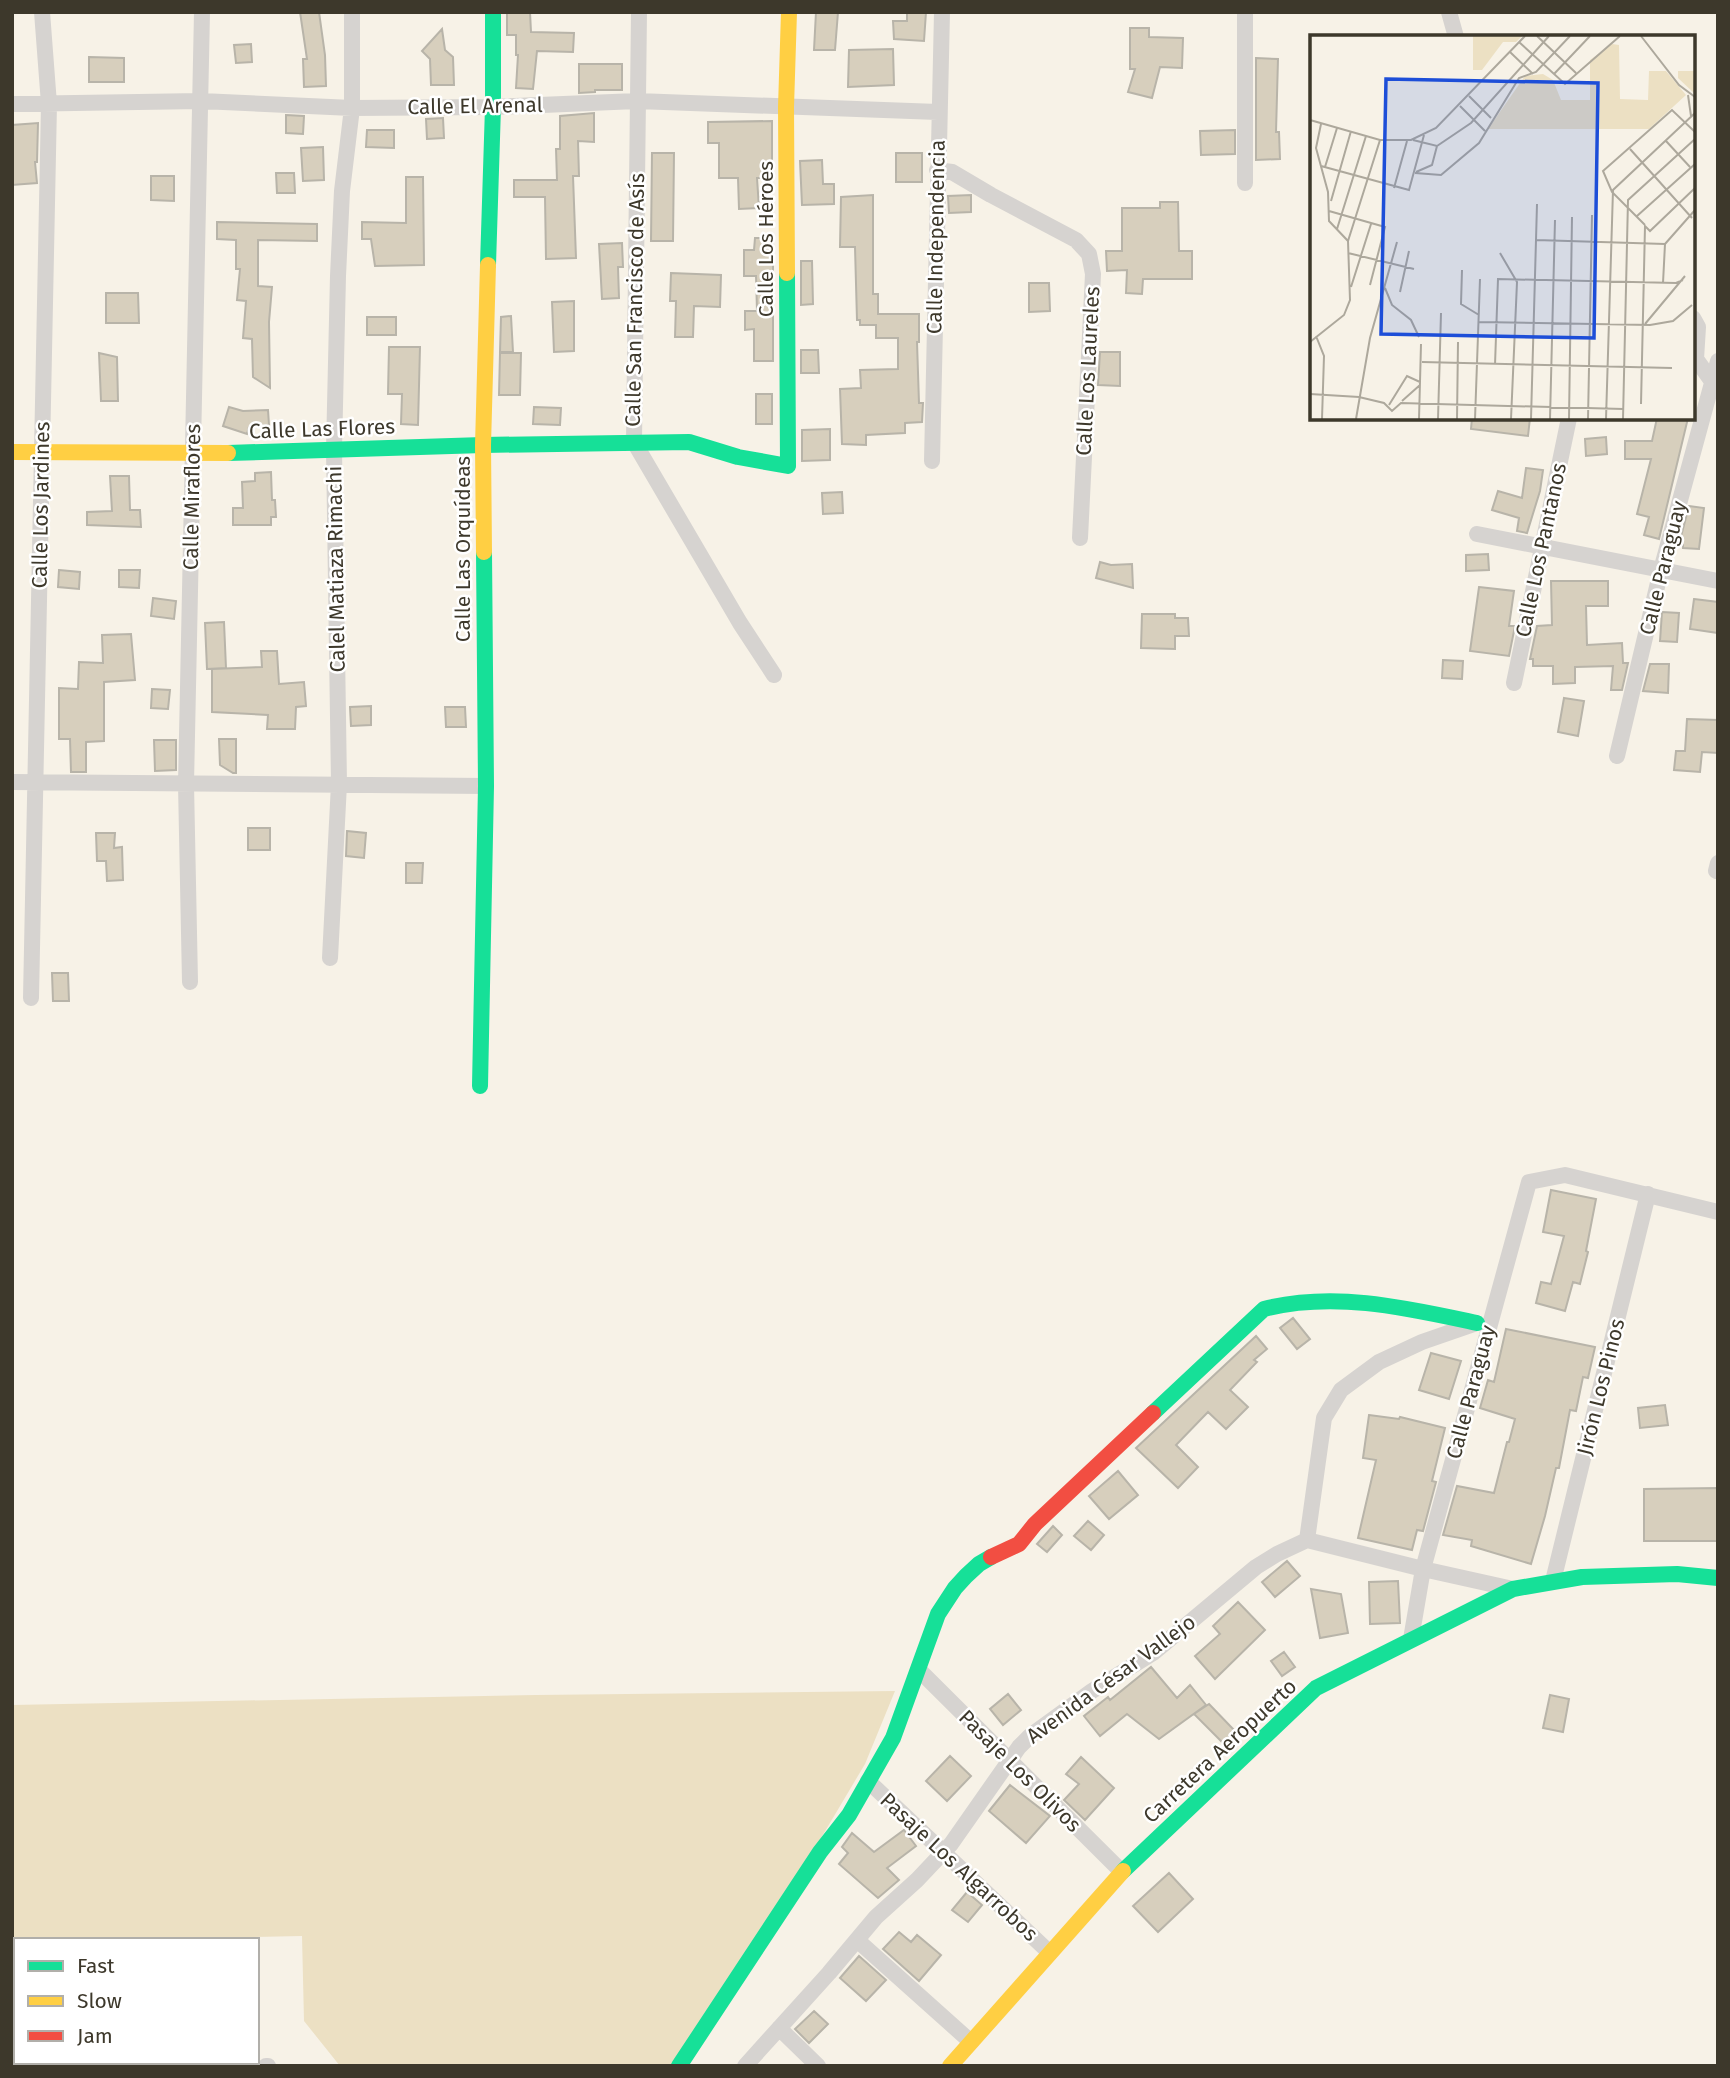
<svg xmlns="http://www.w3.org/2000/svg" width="1730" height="2078" viewBox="0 0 1730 2078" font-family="'Fira Sans',sans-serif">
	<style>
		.green { fill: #ece0c3 }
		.building { fill: #d7cfbd; stroke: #b8b4a9; stroke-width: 2 }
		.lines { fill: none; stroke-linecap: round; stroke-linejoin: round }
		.street { stroke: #d6d3d0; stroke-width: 16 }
		.fast { stroke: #16e098; stroke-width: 16 }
		.slow { stroke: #ffcf43; stroke-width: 16 }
		.jam { stroke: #f24e42; stroke-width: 16 }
		.labels { text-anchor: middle; stroke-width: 5; stroke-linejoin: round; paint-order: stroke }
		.street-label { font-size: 21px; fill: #3d382b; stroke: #fff }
		.inset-road { fill: none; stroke: #ada89c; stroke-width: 2 }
		.view { fill: #1d4ed8; fill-opacity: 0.15; stroke: #1d4ed8; stroke-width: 3.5 }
		.inset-edge { fill: none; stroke: #3d382b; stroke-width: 3.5 }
	</style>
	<rect width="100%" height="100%" fill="#f7f2e7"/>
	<path class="green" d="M895 1691 865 1764 805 1865 673 2066H340L304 2021 302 1936 121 1940H16V2062H63V2066H12V1705L536 1695Z"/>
	<path class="building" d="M300 12H319L325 55 326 86 304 87 303 59H307Z
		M507 12H530L531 32 574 33 573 52 537 51 533 89 516 88 518 55H516V35H507Z
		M816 12H838L835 50H814Z
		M907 12H926L924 41 894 39 893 21H907Z
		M1130 28H1149V37L1183 38 1182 68 1160 67 1152 98 1128 92 1135 69H1130Z
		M442 29 445 50 453 57 454 85H431L430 59 422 51Z
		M251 44 252 62 236 63 234 45Z
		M893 49 894 85 848 87 849 50Z
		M89 57 124 58V82H89Z
		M1256 58 1278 59 1276 132H1279L1280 159 1256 160Z
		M579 64H622V90H595V92L579 93Z
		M594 113V142L578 141 579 176H573L576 258 546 259 545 197H514V180H557L556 149H560V116Z
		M286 115 304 116 303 134 286 133Z
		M443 118 444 138 427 139 426 119Z
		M772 121V178H757L759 208 739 209 738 178H719V143H708V122Z
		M38 123 37 162H35L37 183 12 185V125Z
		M367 130H394V148L366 147Z
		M1235 130V154L1201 155 1200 131Z
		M323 147 324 180 303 181 301 148Z
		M652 153H674L673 241H651Z
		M896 153H922V182H896Z
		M822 160 823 184H834V204L802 205 800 161Z
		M276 173H294L295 193H277Z
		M151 176H174V201L151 200Z
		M406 177H423L424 265 375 266 371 239H362V222L406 223Z
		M873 195V294H878V314H919V342H917L919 403H923L922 422 905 423V433L866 435V445L842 444 840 389 861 388 860 370 898 369V338H876V325H860V320H857L855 247H840L841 197Z
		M971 195V212L949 213 948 196Z
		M1160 202H1178L1179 251H1192V279H1143L1142 294 1126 293 1127 270 1107 271 1106 251H1122V208H1160Z
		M217 222 317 224V241L258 240V286L272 287 269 322 270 388 253 377 252 339 243 338 246 301 237 300 240 269H236V240L217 239Z
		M755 238H773V361H754V329L745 330V311H757L756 276H744V250H754Z
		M622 243 623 267H618L619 298 602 299 599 244Z
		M801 261H812L813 304 801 305Z
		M671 273 721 275 720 307 694 306 693 337H675L676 301H670Z
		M1029 283H1049L1050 311 1029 312Z
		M106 293H138L139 323H106Z
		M574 301V351L554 352 552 302Z
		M511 316 513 352H500L501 317Z
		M367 317H396V335H367Z
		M389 347H420L418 425 401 424 402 394H388Z
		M801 350H818L819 373H801Z
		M1100 352H1120V386L1098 385Z
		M99 353 117 357 118 401H101Z
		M500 353H521L520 395H499Z
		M756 394H772V424H756Z
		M229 407 243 411 268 410 269 425 249 427 247 434 223 426Z
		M534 407 561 408 560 425 533 424Z
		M1472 418H1530L1528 436 1471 429Z
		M1657 418H1688L1659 539 1644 535 1649 517 1637 514 1651 459H1625V441H1652Z
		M830 429V460L802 461V430Z
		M1606 437 1607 454 1586 456 1585 439Z
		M1526 468 1543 470 1540 491 1527 533 1517 531 1519 518 1492 510 1498 491 1522 498Z
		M271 472 272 500H275L276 517H271V525H233V508H243L242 482 255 481V473Z
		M110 476H129L130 510H140L141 527 87 525V512L112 511Z
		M842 492 843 513 823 514 822 493Z
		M1689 506 1704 508 1699 549 1683 548V545L1679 544Z
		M1488 554 1489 570 1466 571V555Z
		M1100 562 1111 565 1132 564 1133 588 1096 578Z
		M59 570 80 572 79 589 58 587Z
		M119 570H140L139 588 119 587Z
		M1551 581H1608V606H1586L1587 645 1622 643 1623 663H1628L1622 690H1611L1613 666 1575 667V683L1553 684V666H1533V659H1530L1537 626 1552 625Z
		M1479 587 1514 591 1509 626H1515L1509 656 1470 651Z
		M153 598 176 601 174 619 151 616Z
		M1694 599 1718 602V633L1690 629Z
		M1662 612 1679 613 1677 642 1660 641Z
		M1142 614H1175V618H1188L1189 636H1175V649L1141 648Z
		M224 622 226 668 207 669 205 623Z
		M131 634 135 680 104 682V741L86 742V772H71L70 739H59V688L78 689 79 662 103 663 102 635Z
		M261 651H277L279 684 304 682 306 706 296 707 295 729H267L268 715 212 712V669L262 667Z
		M1443 660 1463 661 1462 679 1442 678Z
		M1650 664H1669L1668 693 1643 691Z
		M152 689 170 690 168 709 151 708Z
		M1564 698 1584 701 1578 736 1558 732Z
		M371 706V725L351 726 350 707Z
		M445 707H465L466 727H446Z
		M1687 719 1718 720V753L1702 752 1700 772 1674 770 1676 751H1685Z
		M219 739H236V773H233L220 765Z
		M154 740H176V770L155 771Z
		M248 828H270V850H248Z
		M347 831 366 833 364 858 346 856Z
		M96 833H115L114 848 122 847 123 880 107 881 106 861H97Z
		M406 863H423L422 883H406Z
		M52 973H68L69 1001H53Z
		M1551 1190 1596 1199 1586 1251 1588 1252 1580 1284 1573 1282 1565 1311 1536 1303 1541 1282 1551 1284 1564 1236 1543 1232Z
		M1293 1318 1310 1339 1297 1349 1280 1328Z
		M1506 1329 1595 1347 1588 1378 1583 1377 1576 1411 1570 1410 1559 1468H1556L1545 1516 1531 1564 1471 1546 1472 1540 1443 1535 1457 1486 1494 1493 1507 1442H1509L1515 1419 1480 1408 1488 1380 1494 1382Z
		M1256 1336 1267 1349 1254 1360 1257 1362 1230 1390 1248 1407 1226 1429 1208 1412 1176 1445 1198 1467 1178 1488 1136 1448Z
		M1431 1353 1461 1361 1449 1399 1419 1390Z
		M1665 1405 1668 1425 1640 1428 1638 1408Z
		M1369 1415 1399 1419 1400 1417 1445 1428 1432 1481 1436 1482 1423 1531 1417 1530 1412 1550 1358 1538 1376 1460 1363 1458Z
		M1118 1471 1138 1495 1109 1519 1089 1496Z
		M1718 1488V1541H1644V1489Z
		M1088 1521 1104 1535 1091 1550 1074 1536Z
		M1053 1526 1062 1535 1047 1552 1037 1544Z
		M1287 1561 1300 1576 1275 1597 1262 1582Z
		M1398 1581 1400 1623 1370 1624 1369 1582Z
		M1311 1589 1341 1594 1348 1633 1320 1638Z
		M1238 1602 1265 1630 1215 1679 1195 1656 1220 1634 1213 1626Z
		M1284 1652 1295 1667 1282 1676 1271 1661Z
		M1151 1667 1177 1698 1190 1685 1206 1705 1159 1739 1127 1714 1100 1736 1084 1716 1108 1697 1110 1700Z
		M1008 1694 1021 1710 1003 1725 990 1709Z
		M1550 1695 1569 1699 1563 1732 1543 1728Z
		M1209 1704 1235 1731 1223 1743 1194 1714Z
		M950 1756 971 1776 947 1801 926 1781Z
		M1081 1757 1114 1788 1085 1820 1064 1800 1079 1784 1066 1774Z
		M1010 1785 1050 1816 1026 1843 989 1811Z
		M904 1830 916 1846 887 1868 899 1880 878 1898 839 1864 848 1853 842 1847 852 1833 874 1852Z
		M1169 1873 1193 1899 1158 1932 1133 1906Z
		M967 1892 982 1905 968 1922 952 1910Z
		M899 1932 911 1942 917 1935 941 1955 919 1981 883 1949Z
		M859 1956 886 1980 866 2001 840 1978Z
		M814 2011 828 2024 809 2043 795 2029Z"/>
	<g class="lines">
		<path class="street" d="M639 12 634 442 740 623 774 675
			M1245 12V183
			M1449 12 1456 37
			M12 104 201 101 352 108 493 107 637 101 938 112
			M937 170 952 172 991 195 1076 240 1089 254 1093 274 1080 538
			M1693 318 1698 327 1696 359 1711 380
			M932 461 942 12
			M1477 534 1718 581
			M1514 683 1569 418
			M1617 756 1661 570 1718 361
			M12 782 486 786
			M1718 863 1716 871H1718
			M330 958 339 784 334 449 338 276 342 191 352 108V12
			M190 982 186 784 202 12
			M31 998 49 104 42 12
			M1307 1540 1324 1418 1341 1390 1379 1362 1422 1342 1474 1324
			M1553 1581 1648 1194
			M1411 1639 1423 1569 1529 1182 1565 1175 1718 1212
			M919 1670 1122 1872
			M868 1781 1050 1953
			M857 1940 971 2042
			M779 2028 818 2066
			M266 2066H268
			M745 2066 829 1973 876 1917 917 1880 951 1844 1019 1747 1030 1736 1092 1691 1153 1653 1256 1567 1277 1554 1307 1540 1423 1569 1513 1589"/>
		<path class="fast" d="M488 265 493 107V12
			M228 453 483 445 689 442 738 457 788 466 787 273
			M480 1086 486 786 484 552
			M1153 1413 1264 1309C1335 1291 1407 1308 1477 1323
			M1123 1871 1316 1688 1513 1589 1582 1577 1677 1574 1718 1578
			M679 2066 820 1852 849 1815 893 1738 938 1614 955 1588 966 1576 979 1564 991 1557"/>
		<path class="slow" d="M787 273 786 107 789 12
			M12 452 228 453
			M484 552 483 445 488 265
			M950 2066 1123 1871"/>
		<path class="jam" d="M991 1557 1019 1544 1035 1524 1153 1413"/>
	</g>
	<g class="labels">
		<g class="street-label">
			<text transform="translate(475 106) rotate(-1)" y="7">Calle El Arenal</text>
			<text transform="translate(936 237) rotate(-89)" y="7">Calle Independencia</text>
			<text transform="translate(766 239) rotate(-90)" y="7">Calle Los Héroes</text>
			<text transform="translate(635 300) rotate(-89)" y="7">Calle San Francisco de Asís</text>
			<text transform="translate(1088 371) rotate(-87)" y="7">Calle Los Laureles</text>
			<text transform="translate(322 429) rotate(-2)" y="7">Calle Las Flores</text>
			<text transform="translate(192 497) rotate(-89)" y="7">Calle Miraflores</text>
			<text transform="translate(41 505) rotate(-89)" y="7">Calle Los Jardines</text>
			<text transform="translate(463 549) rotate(-90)" y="7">Calle Las Orquídeas</text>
			<text transform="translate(1541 550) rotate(-78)" y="7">Calle Los Pantanos</text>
			<text transform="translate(1663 568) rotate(-76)" y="7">Calle Paraguay</text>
			<text transform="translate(336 569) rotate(-91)" y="7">Calel Matiaza Rimachi</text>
			<text transform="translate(1601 1387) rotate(-76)" y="7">Jirón Los Pinos</text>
			<text transform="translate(1471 1392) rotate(-75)" y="7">Calle Paraguay</text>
			<text transform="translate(1111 1679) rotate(-36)" y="7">Avenida César Vallejo</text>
			<text transform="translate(1220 1751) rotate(-43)" y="7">Carretera Aeropuerto</text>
			<text transform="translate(1020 1771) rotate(45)" y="7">Pasaje Los Olivos</text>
			<text transform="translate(959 1867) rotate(43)" y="7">Pasaje Los Algarrobos</text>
		</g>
	</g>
	<g transform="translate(1310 35)">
		<rect width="385" height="385" fill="#f7f2e7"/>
		<path d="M163 1H212L206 7H193L172 35H163ZM302 9 309 10 310 64 338 65 339 36H356L376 60 339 94H178L215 41 233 39 243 45 251 65H280V25ZM368 36H385V59L368 43Z" fill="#ece0c3"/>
		<path class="inset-road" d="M227 1 266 38M331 1 369 50 385 62M209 7 255 49 310 1M200 17 223 39M244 39 280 1M378 60 381 81M159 61 181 83M150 71 175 96M0 85 70 105H101L126 93 215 1M103 105 127 111 161 88 239 1M356 106 380 132M320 114 382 183M11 131 99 155 114 100M15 132 27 93M106 137 122 130 127 111M105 138 131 140 169 108 209 43 226 37 260 1M84 153 97 106M21 166 41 96M19 176 75 192 60 250M327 181 385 129M335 190 302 157 293 136 362 75 385 97M27 194 56 101M226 205 355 209M38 206 70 105M38 218 104 234M190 218 207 247 201 384M152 235 151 269 169 280M353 248 355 209 385 175M41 252 61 189M75 253 82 270 101 285 109 302M90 257 99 216M169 287 340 290 363 286 382 270M335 289 375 241M6 301 14 321 12 384M0 307 34 280 40 265 38 206 19 186 18 157 6 113 11 89M112 327 362 333M185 330 188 244 366 248 373 245M0 359 49 362 74 368 82 376 91 368 313 374M92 366 110 350M331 369 335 191 340 196 385 153M79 370 97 341 110 347M46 384 60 303 87 207M109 384 111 309M128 384 131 278M147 384 148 307M165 384 170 244M221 384 227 169M240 384 245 185M259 384 262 182M278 384 282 180M296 384 303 155 385 78M313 384 318 165 385 104"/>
		<path class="view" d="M76 44 288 48 284 303 71 299Z"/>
		<rect width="385" height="385" class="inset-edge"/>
	</g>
	<rect width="1730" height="2078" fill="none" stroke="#3d382b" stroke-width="28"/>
	<rect x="14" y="1938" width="245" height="126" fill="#ffffff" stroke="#b1afaa" stroke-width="2"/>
	<rect x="28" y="1961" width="35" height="10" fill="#16e098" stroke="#b1afaa" stroke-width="2"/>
	<text x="77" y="1973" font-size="21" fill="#3d382b">Fast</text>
	<rect x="28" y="1996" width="35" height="10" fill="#ffcf43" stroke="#b1afaa" stroke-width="2"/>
	<text x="77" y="2008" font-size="21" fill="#3d382b">Slow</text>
	<rect x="28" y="2031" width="35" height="10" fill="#f24e42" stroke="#b1afaa" stroke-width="2"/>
	<text x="77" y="2043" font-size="21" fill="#3d382b">Jam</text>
</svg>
